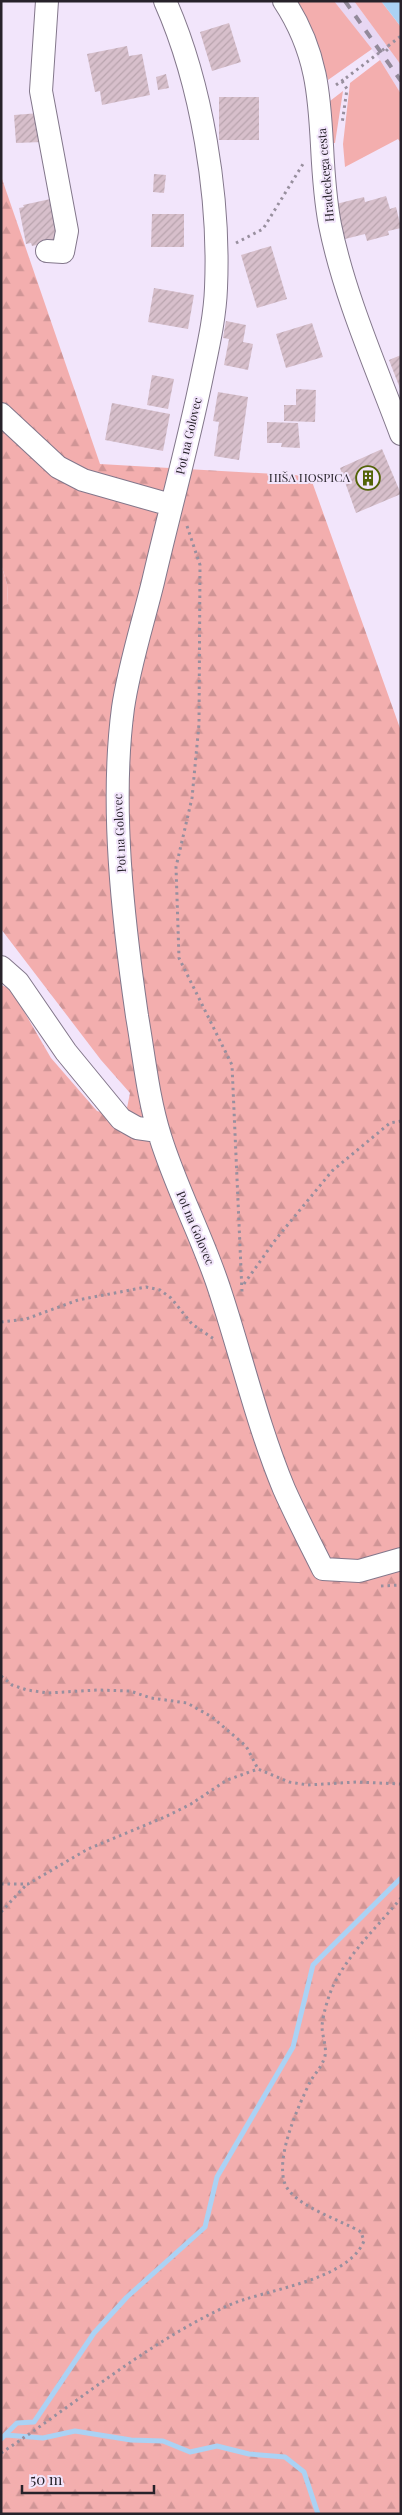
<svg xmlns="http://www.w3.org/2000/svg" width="402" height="2515" viewBox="0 0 402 2515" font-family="'Playfair Display',serif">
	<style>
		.built { fill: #e8d7f3 }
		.grass { fill: #f3aeae }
		.forest { fill: url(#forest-firs) }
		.water { fill: #abd2f4 }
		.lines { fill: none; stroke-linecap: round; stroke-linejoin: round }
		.stream { stroke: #abd2f4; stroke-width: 5 }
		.building { fill: url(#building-hatch) }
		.minor-casing { stroke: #83778b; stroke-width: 24 }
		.path { stroke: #988f9e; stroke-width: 3; stroke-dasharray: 2.5 4; stroke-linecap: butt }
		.minor { stroke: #fff; stroke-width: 22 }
		.rail { stroke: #938a9a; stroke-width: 4; stroke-dasharray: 9 9; stroke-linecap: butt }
		.path-bridge { stroke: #988f9e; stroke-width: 3; stroke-dasharray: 2.5 4; stroke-linecap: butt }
		.labels { text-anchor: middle; stroke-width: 4; stroke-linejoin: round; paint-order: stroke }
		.street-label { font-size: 12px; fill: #27222a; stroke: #f2e5fb }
		.poi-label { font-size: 12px; fill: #27222a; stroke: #f2e5fb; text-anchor: end }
	</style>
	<defs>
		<pattern id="forest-firs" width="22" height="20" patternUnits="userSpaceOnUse" patternTransform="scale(1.25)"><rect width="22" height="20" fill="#f3aeae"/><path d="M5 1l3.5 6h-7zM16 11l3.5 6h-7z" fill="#d09596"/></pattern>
		<pattern id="building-hatch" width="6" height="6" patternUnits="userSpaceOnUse" patternTransform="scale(1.25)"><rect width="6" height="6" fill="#d7bfcb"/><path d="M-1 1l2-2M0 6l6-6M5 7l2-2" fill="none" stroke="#b9a4ae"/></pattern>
	</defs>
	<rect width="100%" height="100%" fill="#f2e5fb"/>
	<path class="built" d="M334 1H354L401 65V94L380 60Z"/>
	<path class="grass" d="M296 1H334L372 49 328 80 309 22Z
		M354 1H381L401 27V65Z
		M380 60 401 94V143L398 139 345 167 343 144 350 83Z
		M343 91 335 143H332L330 101Z
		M1 564 7 584 8 605 1 606Z"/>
	<path class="forest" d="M1 176 100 464 310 476 401 731V2514H1V985L11 989 51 1058 97 1111 125 1118 130 1093 101 1060 1 929V606L8 604 7 584 1 564Z"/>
	<path class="water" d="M381 1H401V27Z"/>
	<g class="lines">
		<path class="stream" d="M6 2435 43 2438 75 2431 131 2440 163 2441 190 2452 217 2446 249 2454 285 2457 304 2472 318 2514
			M1 2439 17 2423 34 2422 94 2333 127 2297 205 2227 217 2177 293 2047 313 1965 401 1878"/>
	</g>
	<path class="building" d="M229 23 241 62 212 71 200 32Z
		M127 46 129 56 142 54 150 95 102 105 100 91 95 92 87 54Z
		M166 74 169 88 158 90 156 77Z
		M219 97H259V140H219Z
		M40 113 42 142 16 143 14 115Z
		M154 174 166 175 164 193 153 192Z
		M386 196 390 209 396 207 401 228 388 231 389 235 367 241 365 234 345 239 336 204 364 197 365 202Z
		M55 198 64 239 32 246 31 243 26 244 19 208 24 207 23 205Z
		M152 214H184V247H151Z
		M271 246 287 299 257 308 241 255Z
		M154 288 194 295 188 329 148 322Z
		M226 321 246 325 243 342 253 344 248 370 224 365 229 339 223 338Z
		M312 323 323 357 286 368 276 334Z
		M401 355V391L389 360Z
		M152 375 174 379 168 409 147 405Z
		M296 389 316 390 315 422 284 421V405H296Z
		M218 392 248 397 239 460 214 456 219 422 213 421Z
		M112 403 170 414 163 451 105 440Z
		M267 422 298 423 300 448 281 447 282 443H267Z
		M382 449 401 494 356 513 340 468Z"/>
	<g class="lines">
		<g class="minor-casing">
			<path id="minor" d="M165 1C202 84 220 197 216 288 215 317 208 347 202 376 188 445 169 513 153 582 143 623 129 666 123 708 110 806 123 919 137 1016 144 1056 148 1098 160 1136 176 1188 202 1236 219 1288 241 1354 257 1424 284 1489 296 1516 310 1543 323 1569L359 1571 401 1559
				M284 1C334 77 314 142 330 225 344 295 376 367 401 434
				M47 251 63 252 67 231 41 91 47 1
				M1 414 58 467 83 480 171 505
				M1 967 18 982 66 1052 121 1119 137 1128 158 1131"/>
		</g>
		<path class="path" d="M386 51 389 48 388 46 401 36
			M342 81 347 89 342 124
			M336 85 346 78
			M236 243 263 229 303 164
			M187 526 200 565 199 724 192 798 176 867 179 958 232 1065 242 1292
			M244 1284 276 1239 332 1171 390 1123 401 1121
			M1 1322 26 1319 78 1300 146 1287 160 1290 171 1298 192 1324 214 1339
			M381 1586 401 1585
			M1 1676 12 1685 27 1690 48 1693 97 1690 130 1691 151 1698 187 1703 212 1717 246 1746 258 1769
			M1 1884H28L88 1849 165 1817 191 1804 227 1780 258 1769 289 1782 308 1785 357 1782 401 1784
			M1 1912 27 1884
			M1 2453C76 2404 145 2344 227 2306 264 2289 347 2282 364 2241L361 2232C341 2220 294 2206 285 2184 275 2157 298 2107 310 2082 315 2073 322 2067 325 2056 327 2047 322 2036 322 2026 323 2014 329 1993 335 1982 352 1950 378 1926 401 1898"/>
		<use href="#minor" class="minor"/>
		<path class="rail" d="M345 1 401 81"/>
		<path class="path-bridge" d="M346 78 388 46"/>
	</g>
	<defs>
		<g id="building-ring" transform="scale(1.25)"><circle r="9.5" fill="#f2e5fb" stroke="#536307" stroke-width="1.5"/><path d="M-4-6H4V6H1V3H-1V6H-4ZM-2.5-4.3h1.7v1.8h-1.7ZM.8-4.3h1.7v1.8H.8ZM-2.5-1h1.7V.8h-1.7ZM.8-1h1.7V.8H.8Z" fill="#536307"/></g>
	</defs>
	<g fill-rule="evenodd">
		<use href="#building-ring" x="368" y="478"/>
	</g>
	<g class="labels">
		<g class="street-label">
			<text transform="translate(326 175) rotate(-95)" y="4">Hradeckega cesta</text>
			<text transform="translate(189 436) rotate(-77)" y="4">Pot na Golovec</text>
			<text transform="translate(120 833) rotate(-93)" y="4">Pot na Golovec</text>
			<text transform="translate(195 1228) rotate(67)" y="4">Pot na Golovec</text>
		</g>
		<g class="poi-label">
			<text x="350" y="482">HIŠA HOSPICA</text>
		</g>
	</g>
	<rect width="402" height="2515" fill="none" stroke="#27222a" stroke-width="5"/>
	<path d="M22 2485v8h132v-8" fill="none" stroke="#27222a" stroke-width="2.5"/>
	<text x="30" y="2485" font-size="15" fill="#27222a" stroke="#f2e5fb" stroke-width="4" paint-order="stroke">50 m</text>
</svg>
